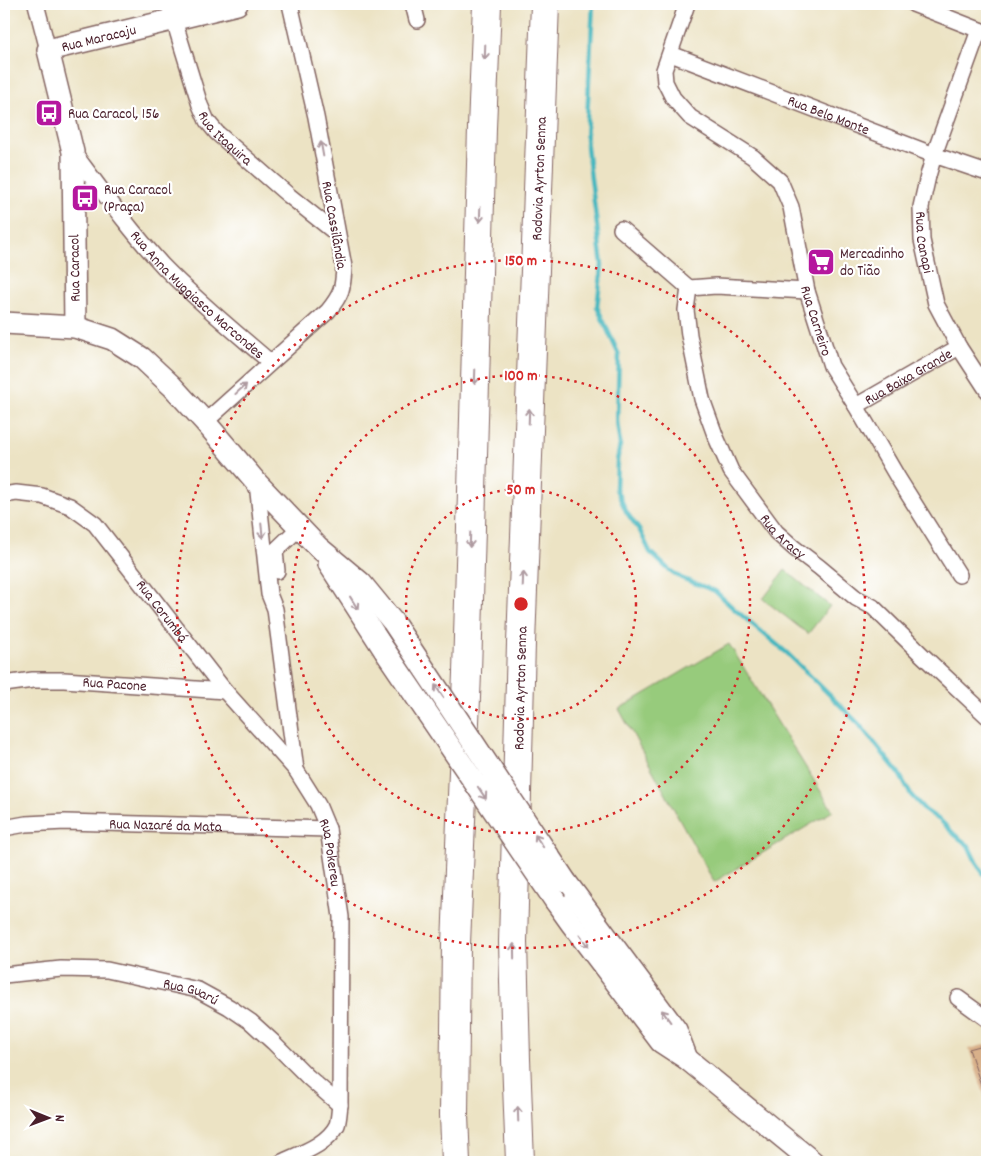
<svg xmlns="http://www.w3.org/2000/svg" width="991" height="1166" viewBox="0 0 991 1166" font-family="Dekko,sans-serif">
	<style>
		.park { fill: #97cb7c; stroke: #707554 }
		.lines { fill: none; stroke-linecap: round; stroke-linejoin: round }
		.stream { stroke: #47b7bf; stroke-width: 4.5 }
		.building { fill: #d8b08a }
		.street-casing { stroke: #836461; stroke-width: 18 }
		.secondary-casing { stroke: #836461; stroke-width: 24 }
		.highway-casing { stroke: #836461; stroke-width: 30 }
		.street { stroke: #fff; stroke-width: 15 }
		.secondary { stroke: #fff; stroke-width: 21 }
		.highway { stroke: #fff; stroke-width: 28 }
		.secondary-bridge-casing { stroke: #836461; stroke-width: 24; stroke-linecap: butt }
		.secondary-bridge { stroke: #fff; stroke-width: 21 }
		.oneway { stroke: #ae9aa0 }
		.ring { fill: none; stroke: #d62828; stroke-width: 2.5; stroke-dasharray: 2.5 5 }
		.labels { text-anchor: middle; stroke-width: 4.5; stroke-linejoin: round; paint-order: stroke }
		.street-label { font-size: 15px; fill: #4a1f2b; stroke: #fff }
		.poi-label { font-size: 15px; fill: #4a1f2b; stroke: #fff; text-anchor: start }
		.centre { fill: #d62828; stroke: #fff; stroke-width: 2.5 }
		.ring-label { font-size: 15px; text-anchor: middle; font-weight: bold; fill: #d62828; stroke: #fff; stroke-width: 4.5; stroke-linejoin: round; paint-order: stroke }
	</style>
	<rect width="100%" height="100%" fill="#fff"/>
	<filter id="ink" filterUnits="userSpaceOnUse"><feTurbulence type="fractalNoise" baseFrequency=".02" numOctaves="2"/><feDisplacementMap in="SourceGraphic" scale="10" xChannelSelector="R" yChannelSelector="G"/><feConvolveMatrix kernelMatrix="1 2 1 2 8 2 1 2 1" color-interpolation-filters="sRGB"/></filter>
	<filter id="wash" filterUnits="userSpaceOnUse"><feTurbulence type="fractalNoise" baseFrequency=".0096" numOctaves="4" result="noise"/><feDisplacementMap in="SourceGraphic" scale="20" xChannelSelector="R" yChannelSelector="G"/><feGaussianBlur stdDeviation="1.12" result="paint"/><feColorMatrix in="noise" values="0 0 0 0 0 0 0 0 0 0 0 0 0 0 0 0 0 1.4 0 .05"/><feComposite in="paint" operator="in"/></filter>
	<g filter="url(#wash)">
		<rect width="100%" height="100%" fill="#ece3c4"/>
		<path class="park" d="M785 570 830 606 808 634 763 599Z
			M729 644 833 811 714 882 619 709Z"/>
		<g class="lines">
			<path class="stream" d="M593 4 586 139 602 265 597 307 619 355 617 421 620 445 617 461 616 489 627 513 640 531 650 552 668 569 681 578 715 591 733 608 787 653 859 724 898 772 911 795 925 810 941 821 955 835 968 845 978 866 987 878"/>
		</g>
		<g id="blocks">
			<path class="building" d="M987 1044V1097H985L969 1049Z"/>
		</g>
	</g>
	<g filter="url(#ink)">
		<use href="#blocks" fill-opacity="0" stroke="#836461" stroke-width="1"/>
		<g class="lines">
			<g class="street-casing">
				<g id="street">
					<path d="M36 4 48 50"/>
					<path id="s1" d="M169 4 200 105 207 121 217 133 287 194 337 234"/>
					<path d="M413 4 417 20"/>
					<path id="s2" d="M687 4 664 70 665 82 673 98 690 117 753 157 780 181 791 207 807 291 831 366 856 406 898 478 959 575"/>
					<path d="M913 4 987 33"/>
					<path id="s3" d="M979 30 934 155 928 176 921 207 922 240 936 304 959 347 987 390"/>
					<path id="s4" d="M671 54 934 155 987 173"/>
					<path id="s5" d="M73 152C102 191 130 230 163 266 196 300 234 331 270 362"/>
					<path d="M621 229 689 288 716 286 807 291"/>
					<path id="s6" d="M689 288 686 310 689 335 702 399 715 435 731 471 776 532 794 548 819 567 856 598 873 607 921 654 987 716"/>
					<path id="s7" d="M856 406 959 347"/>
					<path d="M205 422 328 311C342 294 343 288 344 267L316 117 290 4"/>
					<path id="s8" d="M257 483 269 594 275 609 296 770 318 805 328 829 341 917 340 1105C339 1111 339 1119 337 1125 327 1145 301 1153 282 1162"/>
					<path id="s9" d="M4 495 16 493 42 496 70 506 95 524 225 691 296 770"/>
					<path d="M277 571 275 551 300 527"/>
					<path id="s10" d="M4 684 33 680H64L225 691"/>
					<path id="s11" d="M4 828 26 824 65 822 328 829"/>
					<path id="s12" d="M4 975 61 969 107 970 198 990 229 1007 251 1022 273 1042 308 1077 340 1105"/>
					<path d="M958 998 987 1019"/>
				</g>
			</g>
			<g class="secondary-casing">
				<g id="secondary">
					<path d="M4 323 75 327 112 339 142 358 172 386 205 422 257 483 318 547 361 583 393 622"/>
					<path id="s13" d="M75 327 73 152 48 50 237 4"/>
					<path d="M329 564 385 651"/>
					<path d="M566 882 676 1030 687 1059"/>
					<path d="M556 902 571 923 661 1042 687 1059 813 1162"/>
				</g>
			</g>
			<g class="highway-casing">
				<g id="highway">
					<path d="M456 1162 454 1115 456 944 467 673 482 128 487 4"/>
					<path id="s14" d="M520 1162 516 1059 513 942 521 643 545 4"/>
				</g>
			</g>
			<use href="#street" class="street"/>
			<use href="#secondary" class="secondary"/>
			<use href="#highway" class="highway"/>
			<g class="secondary-bridge-casing">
				<path id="secondary-bridge" d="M393 622 566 882
					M385 651 556 902"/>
			</g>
			<use href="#secondary-bridge" class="secondary-bridge"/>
		</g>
		<defs><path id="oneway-shaft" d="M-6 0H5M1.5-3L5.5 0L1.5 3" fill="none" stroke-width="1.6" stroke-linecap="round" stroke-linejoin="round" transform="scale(1.25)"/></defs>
		<g class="oneway">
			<use href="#oneway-shaft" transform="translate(485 52) rotate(92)"/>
			<use href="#oneway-shaft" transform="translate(322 149) rotate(-100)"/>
			<use href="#oneway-shaft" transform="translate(480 215) rotate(92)"/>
			<use href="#oneway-shaft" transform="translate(475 377) rotate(92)"/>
			<use href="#oneway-shaft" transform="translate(241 389) rotate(-42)"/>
			<use href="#oneway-shaft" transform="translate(529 416) rotate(-88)"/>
			<use href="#oneway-shaft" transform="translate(262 531) rotate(84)"/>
			<use href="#oneway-shaft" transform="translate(470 540) rotate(92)"/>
			<use href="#oneway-shaft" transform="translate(523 579) rotate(-88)"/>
			<use href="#oneway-shaft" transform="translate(354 603) rotate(58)"/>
			<use href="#oneway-shaft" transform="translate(439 691) rotate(-124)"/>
			<use href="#oneway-shaft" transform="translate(482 793) rotate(56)"/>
			<use href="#oneway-shaft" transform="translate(539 841) rotate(-124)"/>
			<use href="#oneway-shaft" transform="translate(584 941) rotate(53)"/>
			<use href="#oneway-shaft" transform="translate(514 951) rotate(-91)"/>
			<use href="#oneway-shaft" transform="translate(666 1016) rotate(-126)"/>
			<use href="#oneway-shaft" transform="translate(518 1114) rotate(-92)"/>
		</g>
	</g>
	<g class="ring">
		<circle cx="521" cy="604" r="115"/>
		<circle cx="521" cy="604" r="229"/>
		<circle cx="521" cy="604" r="344"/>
	</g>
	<defs>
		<g id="bus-square" transform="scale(1.4375)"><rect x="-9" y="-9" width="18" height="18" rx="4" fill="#b5179e" stroke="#fff"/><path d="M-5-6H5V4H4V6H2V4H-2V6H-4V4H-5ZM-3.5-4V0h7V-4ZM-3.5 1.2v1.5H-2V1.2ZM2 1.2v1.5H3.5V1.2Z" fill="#fff"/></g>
		<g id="supermarket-square" transform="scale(1.4375)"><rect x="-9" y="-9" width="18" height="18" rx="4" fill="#b5179e" stroke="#fff"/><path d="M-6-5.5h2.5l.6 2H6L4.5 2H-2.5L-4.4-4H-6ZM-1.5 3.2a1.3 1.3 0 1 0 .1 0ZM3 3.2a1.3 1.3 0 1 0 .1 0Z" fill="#fff"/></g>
	</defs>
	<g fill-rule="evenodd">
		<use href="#bus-square" x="49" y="113"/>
		<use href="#bus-square" x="85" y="198"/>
		<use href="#supermarket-square" x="821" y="262"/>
	</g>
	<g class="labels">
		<g class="street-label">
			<text dy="5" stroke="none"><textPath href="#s13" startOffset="332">Rua Maracaju</textPath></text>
			<text dy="5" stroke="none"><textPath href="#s4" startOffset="169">Rua Belo Monte</textPath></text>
			<text dy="5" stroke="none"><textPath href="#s1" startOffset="148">Rua Itaquira</textPath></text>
			<text dy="5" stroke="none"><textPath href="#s14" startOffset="984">Rodovia Ayrton Senna</textPath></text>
			<text transform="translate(335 225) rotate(80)" y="5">Rua Cassilândia</text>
			<text dy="5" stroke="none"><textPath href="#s3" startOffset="222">Rua Canapi</textPath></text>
			<text transform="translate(74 268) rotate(-91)" y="5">Rua Caracol</text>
			<text dy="5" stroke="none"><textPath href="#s5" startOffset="190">Rua Anna Muggiasco Marcondes</textPath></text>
			<text dy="5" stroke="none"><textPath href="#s2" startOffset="381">Rua Carneiro</textPath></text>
			<text dy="5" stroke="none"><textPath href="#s7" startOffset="60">Rua Baixa Grande</textPath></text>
			<text dy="5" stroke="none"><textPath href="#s6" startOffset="274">Rua Aracy</textPath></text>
			<text dy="5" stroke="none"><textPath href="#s9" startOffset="209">Rua Corumbá</textPath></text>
			<text dy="5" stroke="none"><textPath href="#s10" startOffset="111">Rua Pacone</textPath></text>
			<text dy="5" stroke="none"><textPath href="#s14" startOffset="474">Rodovia Ayrton Senna</textPath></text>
			<text dy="5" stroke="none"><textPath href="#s11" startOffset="162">Rua Nazaré da Mata</textPath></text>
			<text dy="5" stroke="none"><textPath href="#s8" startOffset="381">Rua Pokereu</textPath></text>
			<text dy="5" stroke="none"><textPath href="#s12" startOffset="190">Rua Guarú</textPath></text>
		</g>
		<g class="poi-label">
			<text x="68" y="118">Rua Caracol, 156</text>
			<text x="104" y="194">Rua Caracol<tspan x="104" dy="17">(Praça)</tspan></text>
			<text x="840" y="258">Mercadinho<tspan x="840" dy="17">do Tião</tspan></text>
		</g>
	</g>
	<circle cx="521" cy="604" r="8" class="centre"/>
	<g class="ring-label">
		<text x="521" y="265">150 m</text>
		<text x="521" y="380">100 m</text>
		<text x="521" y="494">50 m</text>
	</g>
	<rect width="991" height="1166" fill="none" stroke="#fff" stroke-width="20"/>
	<g transform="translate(48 1118) rotate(91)" stroke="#ffffff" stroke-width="4" paint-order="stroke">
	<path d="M0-4L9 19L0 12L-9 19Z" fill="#4a1f2b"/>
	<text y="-8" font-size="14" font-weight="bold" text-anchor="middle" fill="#4a1f2b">N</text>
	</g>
</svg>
